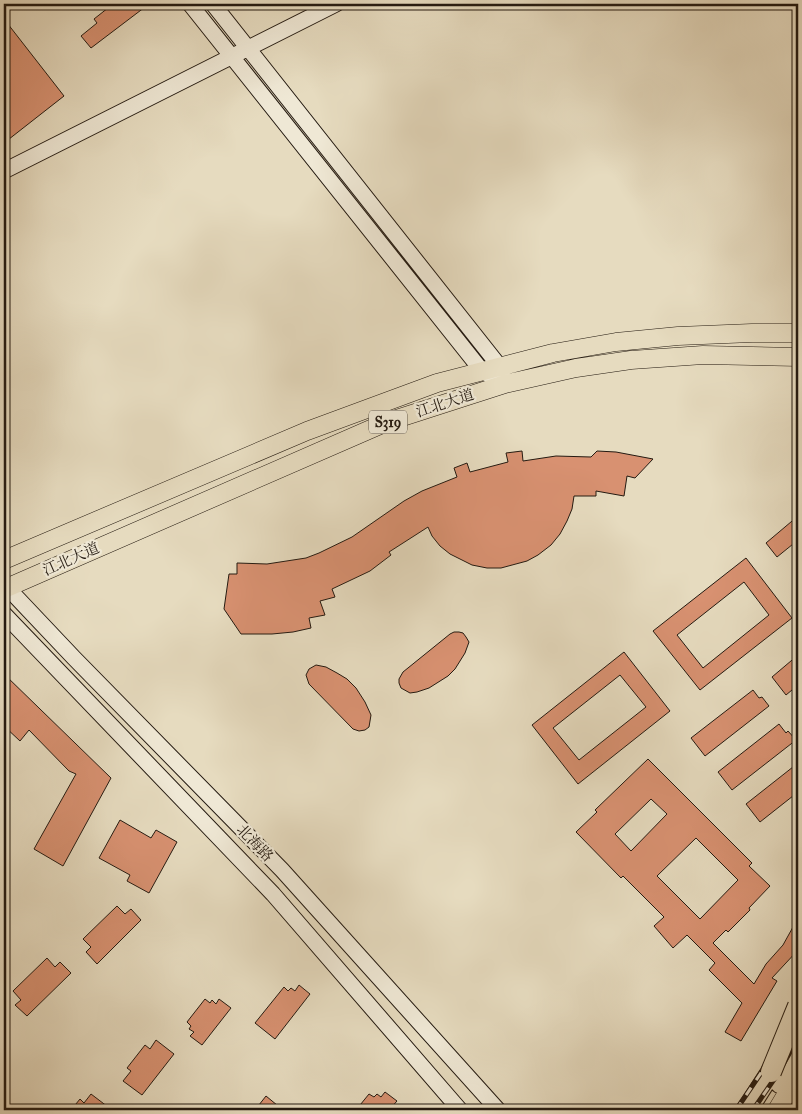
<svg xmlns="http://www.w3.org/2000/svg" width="802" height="1114" viewBox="0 0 802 1114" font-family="'IM FELL Great Primer','Noto Serif SC',serif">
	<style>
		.building { fill: #d89171; stroke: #241a11; fill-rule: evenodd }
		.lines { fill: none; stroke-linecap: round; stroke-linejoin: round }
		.secondary-casing { stroke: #241a11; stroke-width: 17 }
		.primary-casing { stroke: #241a11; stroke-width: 19 }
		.highway-casing { stroke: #241a11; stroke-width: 22 }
		.secondary { stroke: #efe8d5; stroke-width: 15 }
		.primary { stroke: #e6dbbf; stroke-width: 18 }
		.highway { stroke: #e6dbbf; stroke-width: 20 }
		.rail-casing { stroke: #241a11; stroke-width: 5 }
		.rail { stroke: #efe8d5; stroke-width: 3; stroke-dasharray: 9; stroke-linecap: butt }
		.highway-bridge-casing { stroke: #241a11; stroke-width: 22; stroke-linecap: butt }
		.highway-bridge { stroke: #e6dbbf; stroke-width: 20 }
		.labels { text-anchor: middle; stroke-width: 4.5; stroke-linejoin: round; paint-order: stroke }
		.shield { fill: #efe8d5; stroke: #61584c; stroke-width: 1 }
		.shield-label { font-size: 14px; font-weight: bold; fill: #241a11 }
		.street-label { font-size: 15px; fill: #241a11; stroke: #efe8d5 }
	</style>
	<rect width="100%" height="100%" fill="#e6dbbf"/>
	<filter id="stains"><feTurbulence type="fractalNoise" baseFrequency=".004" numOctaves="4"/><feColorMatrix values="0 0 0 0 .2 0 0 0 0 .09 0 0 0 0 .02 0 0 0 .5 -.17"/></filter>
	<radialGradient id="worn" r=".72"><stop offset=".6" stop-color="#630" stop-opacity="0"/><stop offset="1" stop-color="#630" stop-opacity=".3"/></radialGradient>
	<path class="building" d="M113 4H149L91 48 81 36 97 23 94 19Z
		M4 19 64 96 4 143Z
		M522 451 523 461 556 456 591 457 597 451 616 452 653 459 635 478 627 476 624 496 596 491V496H574L572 509 567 521 560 534 551 545 538 555 527 561 501 568H487L472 565 450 554 440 546 432 536 428 527 389 552 391 555 370 571 332 589 335 597 320 601 325 615 309 618 311 628 293 632 272 634H241L224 609 229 574H237V563L267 564 306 558 319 553 352 537 404 501 422 491 457 477 454 468 467 463 470 472 508 462 506 453Z
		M798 516V540L777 557 766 543Z
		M746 558 792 618 700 690 653 631ZM744 582 769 615 703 668 677 635Z
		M454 632H459L463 633 466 637 469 642 465 653 455 669 448 676 429 688 417 692 410 693 401 688 399 683V679L403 672 450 634Z
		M624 652 670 711 578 784 532 725ZM620 675 646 707 579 760 553 728Z
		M798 655V685L786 695 772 677Z
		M316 665 326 667 337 673 347 679 356 688 365 702 371 715 369 727 365 730 359 731 353 729 309 684 306 675 309 669Z
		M4 674 111 778 63 866 34 849 76 774 69 771 29 730 20 741 4 726Z
		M753 690 759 698 762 697 769 706 705 756 691 738Z
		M779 724 786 733 788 731 796 740 732 790 718 772Z
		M648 759 752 863 749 866 770 886 749 908 750 910 728 932 726 930 713 943 754 984 766 964 783 945 798 918V950L772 978 777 981 741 1041 725 1032 742 1003 709 970 715 963 687 935 673 948 654 926 664 917 623 876 621 878 576 832 597 812 595 810ZM651 799 667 814 631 851 615 834ZM696 838 738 880 700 919 657 876Z
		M798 763V792L760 822 746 804Z
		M120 820 151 838 156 830 177 842 149 893 127 881 130 875 99 858Z
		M117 906 125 914 131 909 141 920 97 964 86 952 91 947 83 939Z
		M47 958 55 967 60 962 71 973 27 1016 15 1005 21 1000 13 991Z
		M299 985 310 994 275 1039 255 1023 284 987 288 991 291 988 295 991Z
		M205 999 210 1003 212 1000 216 1004 219 999 231 1008 202 1045 190 1036 194 1032 189 1029 191 1026 187 1022Z
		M156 1040 174 1054 142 1095 123 1081 131 1071 127 1068 145 1045 150 1049Z
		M385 1092 397 1101 389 1110H356L369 1094 374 1097 377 1094 381 1097Z
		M91 1094 112 1110H71L80 1099 84 1103Z
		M266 1096 283 1110H255Z"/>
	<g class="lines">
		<g class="secondary-casing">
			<path id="secondary" d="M190 4 482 371 505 384
				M213 4 500 367 503 377
				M4 171 336 4
				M4 584 74 658 282 870 498 1110
				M4 614 273 894 460 1110"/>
		</g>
		<g class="primary-casing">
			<path id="primary" d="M4 560 307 431 437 383 553 353 616 342 678 336 752 333H798
				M4 589 387 422 505 384 576 368 631 360 703 355 798 357
				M777 1110 798 1075"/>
		</g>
		<g class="highway-casing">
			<path id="highway" d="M780 1083 798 1052
				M747 1110 780 1058"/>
		</g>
		<use href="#secondary" class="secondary"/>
		<use href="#primary" class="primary"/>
		<use href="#highway" class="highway"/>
		<g class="rail-casing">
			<path id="rail" d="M736 1110 763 1070 798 1010
				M753 1110 777 1075 798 1038"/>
		</g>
		<use href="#rail" class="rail"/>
		<g class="highway-bridge-casing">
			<path id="highway-bridge" d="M771 1072 798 1006"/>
		</g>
		<use href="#highway-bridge" class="highway-bridge"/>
	</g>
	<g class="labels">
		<rect class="shield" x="369" y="410.5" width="38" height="23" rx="4"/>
		<g class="shield-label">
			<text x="388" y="427">S319</text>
		</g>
		<g class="street-label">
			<text transform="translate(445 403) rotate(-18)" y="5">江北大道</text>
			<text transform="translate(71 559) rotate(-24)" y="5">江北大道</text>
			<text transform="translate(255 843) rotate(46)" y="5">北海路</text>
		</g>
	</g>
	<rect width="802" height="1114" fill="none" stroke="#e6dbbf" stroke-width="20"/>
	<rect x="5" y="5" width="792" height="1104" fill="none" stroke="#241a11" stroke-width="2.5"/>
	<rect x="10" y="10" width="782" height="1094" fill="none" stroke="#241a11"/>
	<rect width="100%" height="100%" filter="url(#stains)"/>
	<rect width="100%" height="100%" fill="url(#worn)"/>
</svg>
